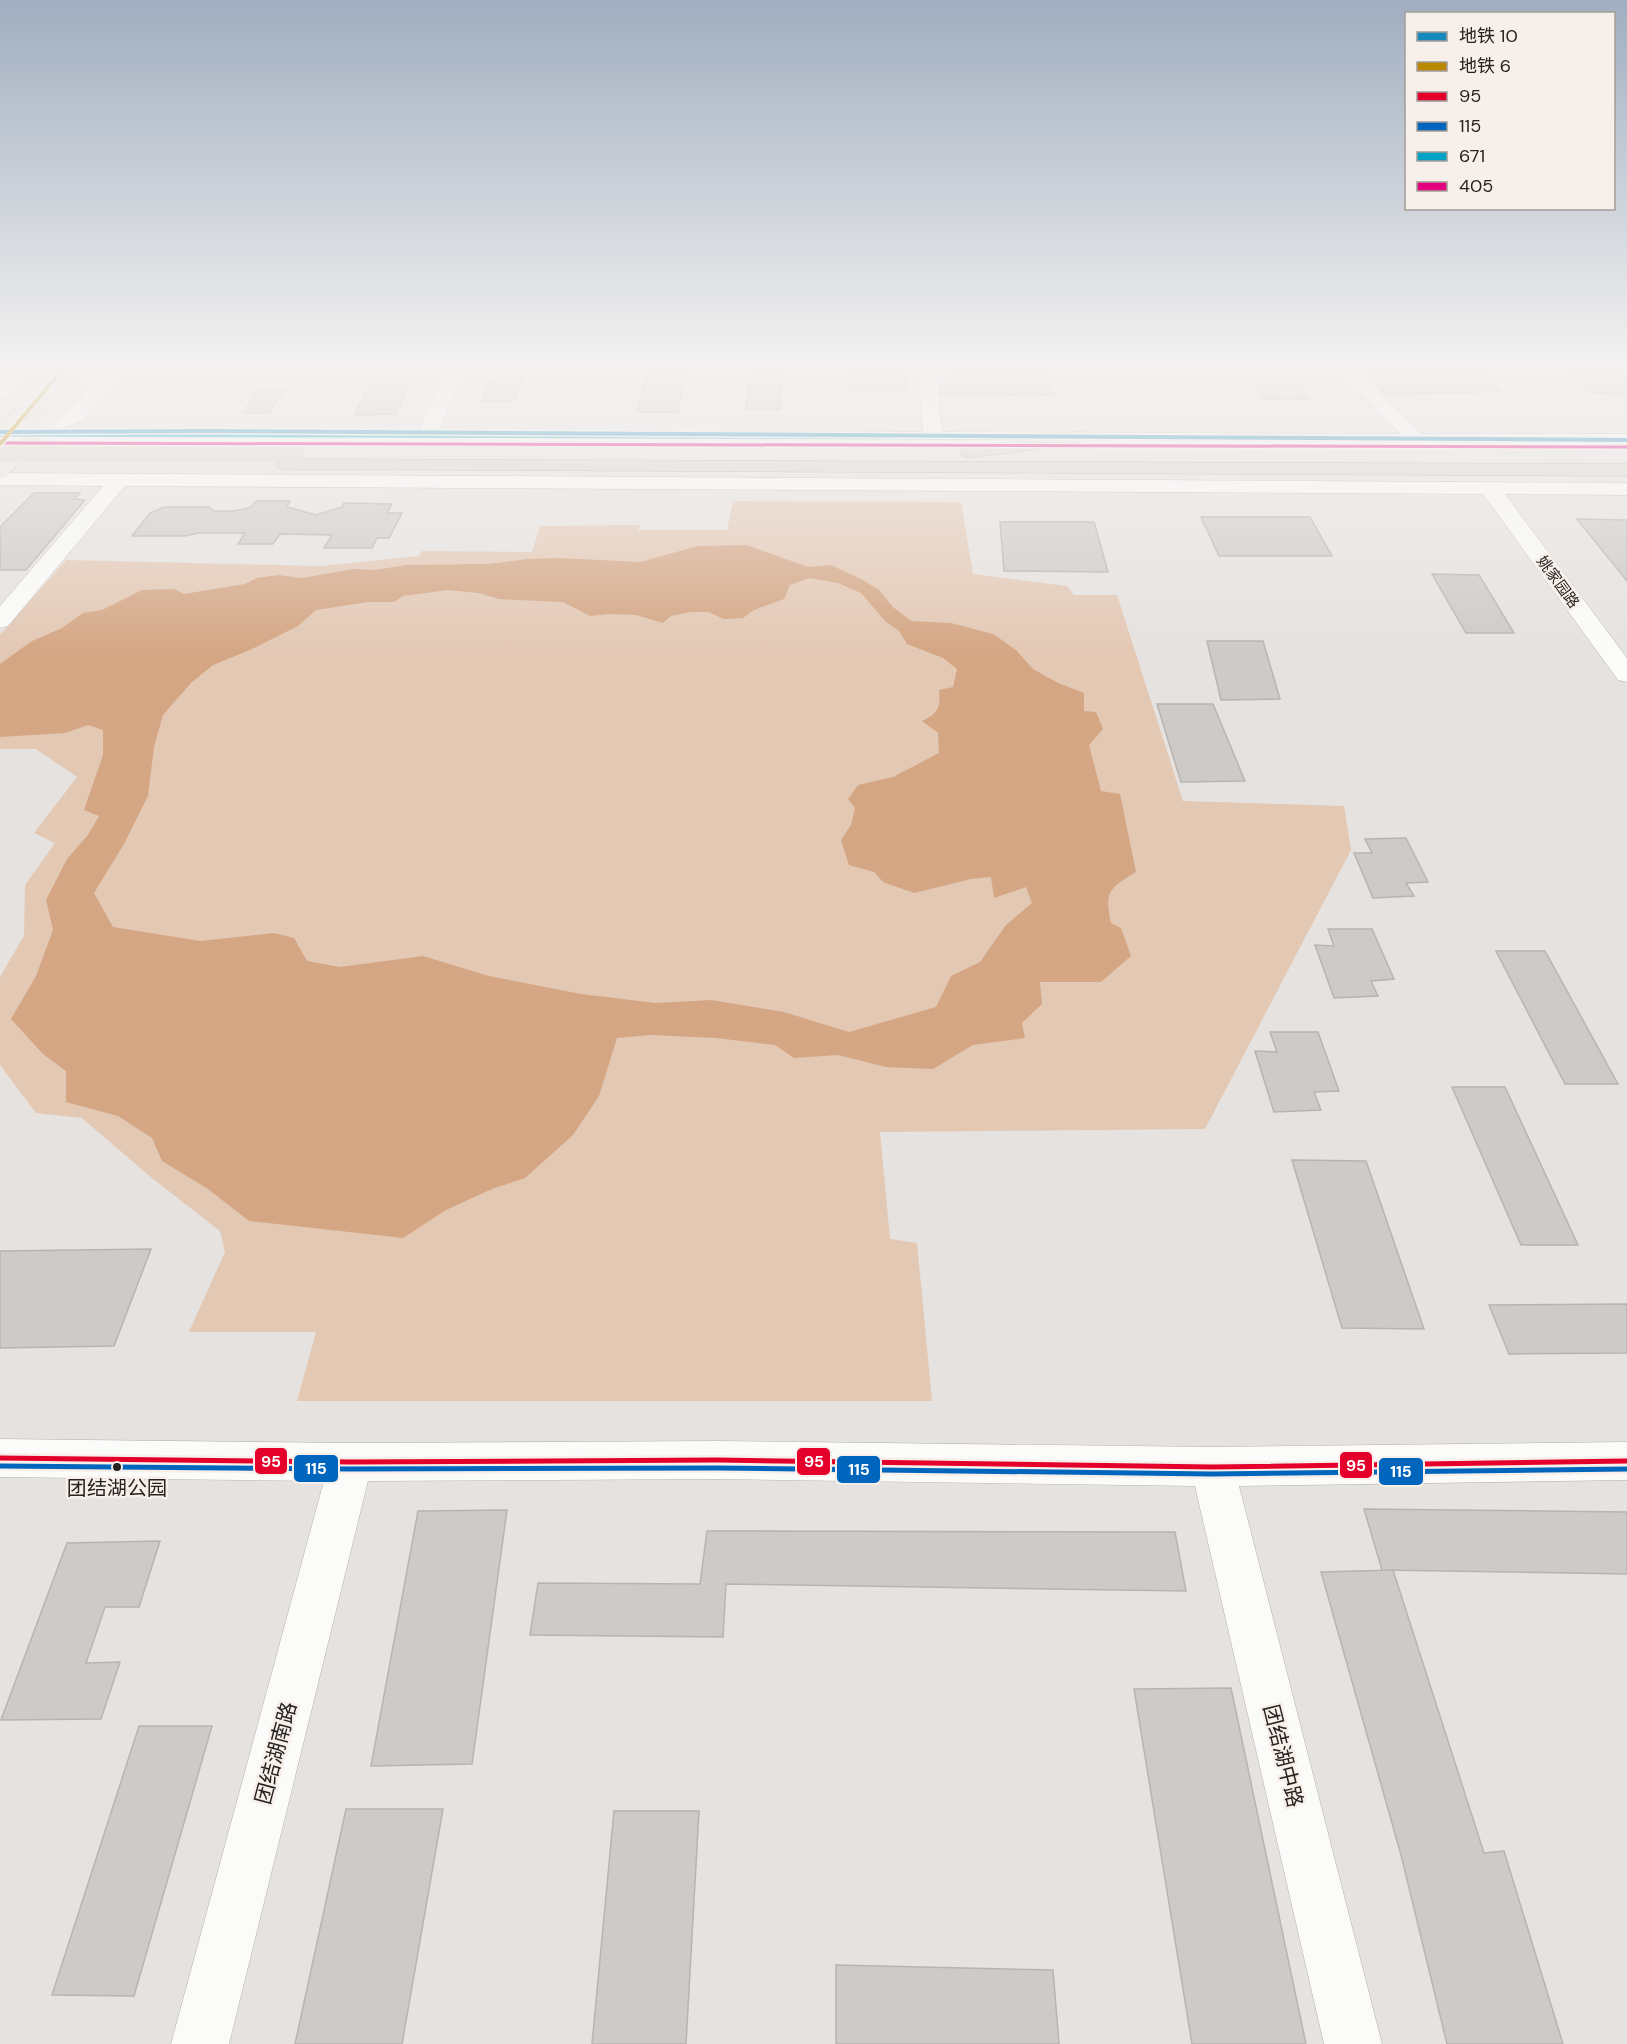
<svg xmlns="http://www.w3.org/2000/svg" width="1627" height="2044" viewBox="0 0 1627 2044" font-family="'DM Sans','Noto Sans SC',sans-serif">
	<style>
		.green { fill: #e3c8b4 }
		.water { fill: #d4a684; fill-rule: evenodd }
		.building { fill: #cecac8; stroke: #b7b4b2; stroke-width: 1.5 }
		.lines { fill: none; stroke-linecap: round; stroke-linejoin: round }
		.minor-casing { stroke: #b3b0ae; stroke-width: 1 }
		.major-casing { stroke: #ab9e94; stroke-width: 1 }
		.highway-casing { stroke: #ab9e94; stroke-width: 1 }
		.minor { fill: #fbfbfa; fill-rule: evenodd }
		.major { fill: #eae4de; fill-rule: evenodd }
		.highway { fill: #ded4cb; fill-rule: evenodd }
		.highway-bridge-casing { stroke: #ab9e94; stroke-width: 20; stroke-linecap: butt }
		.highway-bridge { stroke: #ded4cb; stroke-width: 20 }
		.bus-1-casing { stroke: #f7efea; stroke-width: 10 }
		.bus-2-casing { stroke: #f7efea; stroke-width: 10 }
		.bus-3-casing { stroke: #f7efea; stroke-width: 6 }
		.bus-4-casing { stroke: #f7efea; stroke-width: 6 }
		.bus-1 { stroke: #e4002b; stroke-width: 5 }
		.bus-2 { stroke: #0065bd; stroke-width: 5 }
		.bus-3 { stroke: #02a2c5; stroke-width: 3 }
		.bus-4 { stroke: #e5007d; stroke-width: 3 }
		.metro-1-casing { stroke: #f7efea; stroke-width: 7 }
		.metro-2-casing { stroke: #f7efea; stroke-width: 7 }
		.metro-1 { stroke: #178abb; stroke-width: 4 }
		.metro-2 { stroke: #bb8900; stroke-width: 4 }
		.bus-dot { fill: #262321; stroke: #f7efea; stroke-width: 2 }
		.labels { text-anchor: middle; stroke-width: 5; stroke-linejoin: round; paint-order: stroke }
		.far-street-label { font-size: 15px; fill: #262321; stroke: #f7efea }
		.near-bus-label { font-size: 20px; fill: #262321; stroke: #f7efea }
		.near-street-label { font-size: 21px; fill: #262321; stroke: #f7efea }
		.line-badge { stroke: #f7efea; stroke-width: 2 }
		.badge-label { font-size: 16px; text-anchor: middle; font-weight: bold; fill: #fff }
	</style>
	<rect width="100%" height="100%" fill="#e6e2df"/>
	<path class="green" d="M733 501 961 502 973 574 1067 586 1074 595H1117L1183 801 1344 806 1351 850 1205 1129 880 1132 890 1239 917 1243 932 1401H297L316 1332H189L225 1252 220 1231 152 1178 82 1118 36 1113 0 1065V977L24 936 25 885 55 843 34 833 77 777 36 749H0V635L66 560 322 566 419 556 422 551 532 552 540 526 640 525 638 530H727Z"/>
	<path class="water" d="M747 545 808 567 831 565 863 580 879 590 893 607 911 621 951 623 993 634 1016 650 1033 669 1058 683 1084 693V711L1096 712 1103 729 1089 745 1101 791 1120 794 1136 872C1110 888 1104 891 1111 923L1121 928 1131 956 1101 982H1040L1042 1004 1022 1023 1025 1038 973 1045 933 1069 886 1067 838 1055 794 1058 775 1045 716 1038 650 1035 617 1038 599 1096 573 1135 525 1178 492 1189 446 1210 403 1238 249 1221 208 1189 162 1161 152 1138 118 1116 66 1102V1071L43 1054 11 1019 36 976 53 930 46 900 67 859 88 835 99 816 84 810 103 755V730L88 725 65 733 0 737V664L32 641 62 628 83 613 102 610 142 590 174 589 184 594 245 584 257 578 278 575 302 578 354 569 375 570 406 565 488 564 527 559 558 558 640 562 698 546ZM810 578 838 583 861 593 885 621 899 631 907 644 943 658 957 669 953 687 939 690C941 707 938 714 922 721L938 733 939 753 893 777 858 785 848 799 855 808 851 825 841 840 849 865 874 872 883 882 914 893 971 879 991 877 994 898 1026 887 1032 903 1006 925 980 962 951 976 936 1007 849 1032 784 1012 711 1000 656 1003 581 994 489 976 423 956 340 967 307 961 294 938 274 933 200 941 113 927 94 893 124 844 148 796 154 747 163 715 191 683 213 665 252 649 298 626 316 610 368 602H394L403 596 448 590 479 593 499 599 563 602 590 616 610 614 636 615 663 623 671 616 691 612H708L724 619 743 618 754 610 784 599 790 585Z"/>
	<path class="building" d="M649 368H687L678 412H637Z
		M750 368H783L780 409H746Z
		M849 368H904L907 390H850Z
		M968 368H1045L1053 395 941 394 939 380Z
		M1363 368H1479L1502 392 1385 394Z
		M1569 368H1627V394L1593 393Z
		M502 374H525L514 401H481L491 380H499Z
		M1252 376H1294L1308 400 1264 399Z
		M409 385 396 414 355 415 369 386Z
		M256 390 284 391 269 413H244Z
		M34 493H80L74 499 85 500 26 570H0V527Z
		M256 501H290L287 507 316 515 342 507 344 503 392 504 387 513H402L389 538H377L372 548H324L332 535 280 534 273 544H238L245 533H198L185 536H132L150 513 164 507H209L214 511H235L251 507Z
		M1201 517H1310L1332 556H1219Z
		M1577 519 1627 520V581Z
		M1000 522H1094L1108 572 1004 571Z
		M1432 574 1479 575 1514 633H1466Z
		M1207 641H1263L1280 699 1221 700Z
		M1157 704H1213L1245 781 1181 782Z
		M1406 838 1428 882 1406 883 1414 896 1373 898 1354 853H1372L1365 839Z
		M1328 929H1372L1394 979 1371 981 1378 996 1334 998 1315 945 1334 946Z
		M1496 951H1545L1618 1084H1565Z
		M1270 1032H1318L1339 1091 1314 1092 1321 1110 1274 1112 1255 1051 1277 1052Z
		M1452 1087H1505L1578 1245H1521Z
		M1292 1160 1366 1161 1424 1329 1342 1328Z
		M151 1249 114 1346 0 1348V1251Z
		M1627 1304V1353L1509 1354 1489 1305Z
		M1364 1509 1627 1512V1574L1382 1570Z
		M507 1510 472 1764 371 1766 418 1511Z
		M707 1531 1175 1532 1186 1591 726 1584 723 1637 530 1635 538 1583 700 1584Z
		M160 1541 139 1607H105L86 1663 120 1662 101 1719 1 1720 67 1543Z
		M1393 1570 1484 1853 1504 1851 1563 2044H1447L1401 1855 1321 1572Z
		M1231 1688 1306 2044H1192L1134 1689Z
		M139 1726H212L134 1996 52 1995Z
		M346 1809H443L402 2044H295Z
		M614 1811H699L686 2044H592Z
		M836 1965 1053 1970 1059 2044H836Z"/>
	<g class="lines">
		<g class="minor-casing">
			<path id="minor" d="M18 368H37L6 397 0 398V383Z
				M109 368H128L82 420 62 429 419 431 446 368H464L438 431 923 432 918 368H936L942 432 1400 434 1337 368H1356L1421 434H1627V446L0 441V429H32L68 412Z
				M0 473 1627 483V495L1505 494 1627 658V682L1618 680 1483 494 125 486 8 626 0 628V606L103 486 0 485Z
				M0 1439 351 1443 717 1441 1212 1447 1627 1442V1480L1239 1486 1382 2044H1324L1195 1486 717 1479 368 1481 229 2044H171L324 1481 0 1477Z"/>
		</g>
		<g class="major-casing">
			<path id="major" d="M57 368H76L7 438 0 440V423Z
				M90 368H109L7 476 0 478V460Z"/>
		</g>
		<g class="highway-casing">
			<path id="highway" d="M1084 431 1091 433 1094 437 1091 441 970 458 963 456 960 452 963 448 970 446Z
				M286 459 1627 464V476L279 469 276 465 279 461Z"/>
		</g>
		<use href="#minor" class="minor"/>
		<use href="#major" class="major"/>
		<use href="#highway" class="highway"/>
		<g class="highway-bridge-casing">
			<path id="highway-bridge" d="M0 452H294"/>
		</g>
		<use href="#highway-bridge" class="highway-bridge"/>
		<g class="bus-1-casing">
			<path id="bus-1" d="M0 1458 351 1462 717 1460 1212 1467 1627 1461"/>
		</g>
		<g class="bus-2-casing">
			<path id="bus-2" d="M0 1466 351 1469 717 1468 1212 1474 1627 1469"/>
		</g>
		<g class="bus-3-casing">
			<path id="bus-3" d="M0 435 1627 440"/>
		</g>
		<g class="bus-4-casing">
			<path id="bus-4" d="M0 443 1627 447"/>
		</g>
		<use href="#bus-1" class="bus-1"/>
		<use href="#bus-2" class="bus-2"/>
		<use href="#bus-3" class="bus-3"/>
		<use href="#bus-4" class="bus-4"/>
		<g class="metro-1-casing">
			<path id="metro-1" d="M0 432 206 431 1627 440"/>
		</g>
		<g class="metro-2-casing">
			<path id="metro-2" d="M0 444 64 368"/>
		</g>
		<use href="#metro-1" class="metro-1"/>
		<use href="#metro-2" class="metro-2"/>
	</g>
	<linearGradient id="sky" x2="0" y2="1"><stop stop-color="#a0aec0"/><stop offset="0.56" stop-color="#f4f2f1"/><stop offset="1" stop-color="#f4f2f1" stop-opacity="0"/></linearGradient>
	<rect width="1627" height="654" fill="url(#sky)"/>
	<circle class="bus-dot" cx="117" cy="1467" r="5"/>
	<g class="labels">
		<g class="far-street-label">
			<text transform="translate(1558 582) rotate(54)" y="5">姚家园路</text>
		</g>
		<g class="near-bus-label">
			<text x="117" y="1495">团结湖公园</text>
		</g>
		<g class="near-street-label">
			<text transform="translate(276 1753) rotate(-75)" y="7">团结湖南路</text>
			<text transform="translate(1283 1756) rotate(76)" y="7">团结湖中路</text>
		</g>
	</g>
	<g class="line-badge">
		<rect x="254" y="1447" width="34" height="28" rx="6" fill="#e4002b"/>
		<rect x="796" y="1447" width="35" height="29" rx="6" fill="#e4002b"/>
		<rect x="1339" y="1451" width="34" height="28" rx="6" fill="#e4002b"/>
		<rect x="293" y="1454" width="46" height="29" rx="6" fill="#0065bd"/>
		<rect x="836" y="1455" width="45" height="29" rx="6" fill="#0065bd"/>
		<rect x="1378" y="1457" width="46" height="29" rx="6" fill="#0065bd"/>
	</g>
	<g class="badge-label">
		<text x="271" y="1467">95</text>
		<text x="814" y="1467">95</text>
		<text x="1356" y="1471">95</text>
		<text x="316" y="1474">115</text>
		<text x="859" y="1475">115</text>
		<text x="1401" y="1477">115</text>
	</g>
	<rect x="1405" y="12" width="210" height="198" fill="#f7efea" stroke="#a39d9a" stroke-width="1.5"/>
	<rect x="1417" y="32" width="30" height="9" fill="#178abb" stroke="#a39d9a" stroke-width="1.5"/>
	<text x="1459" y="42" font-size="18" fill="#262321">地铁 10</text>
	<rect x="1417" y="62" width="30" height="9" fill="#bb8900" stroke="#a39d9a" stroke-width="1.5"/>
	<text x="1459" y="72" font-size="18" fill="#262321">地铁 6</text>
	<rect x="1417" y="92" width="30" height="9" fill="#e4002b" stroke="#a39d9a" stroke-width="1.5"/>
	<text x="1459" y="102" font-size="18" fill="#262321">95</text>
	<rect x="1417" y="122" width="30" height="9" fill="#0065bd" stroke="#a39d9a" stroke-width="1.5"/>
	<text x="1459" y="132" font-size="18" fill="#262321">115</text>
	<rect x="1417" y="152" width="30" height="9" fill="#02a2c5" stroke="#a39d9a" stroke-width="1.5"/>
	<text x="1459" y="162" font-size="18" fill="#262321">671</text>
	<rect x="1417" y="182" width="30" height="9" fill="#e5007d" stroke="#a39d9a" stroke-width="1.5"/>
	<text x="1459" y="192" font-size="18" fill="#262321">405</text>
</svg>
